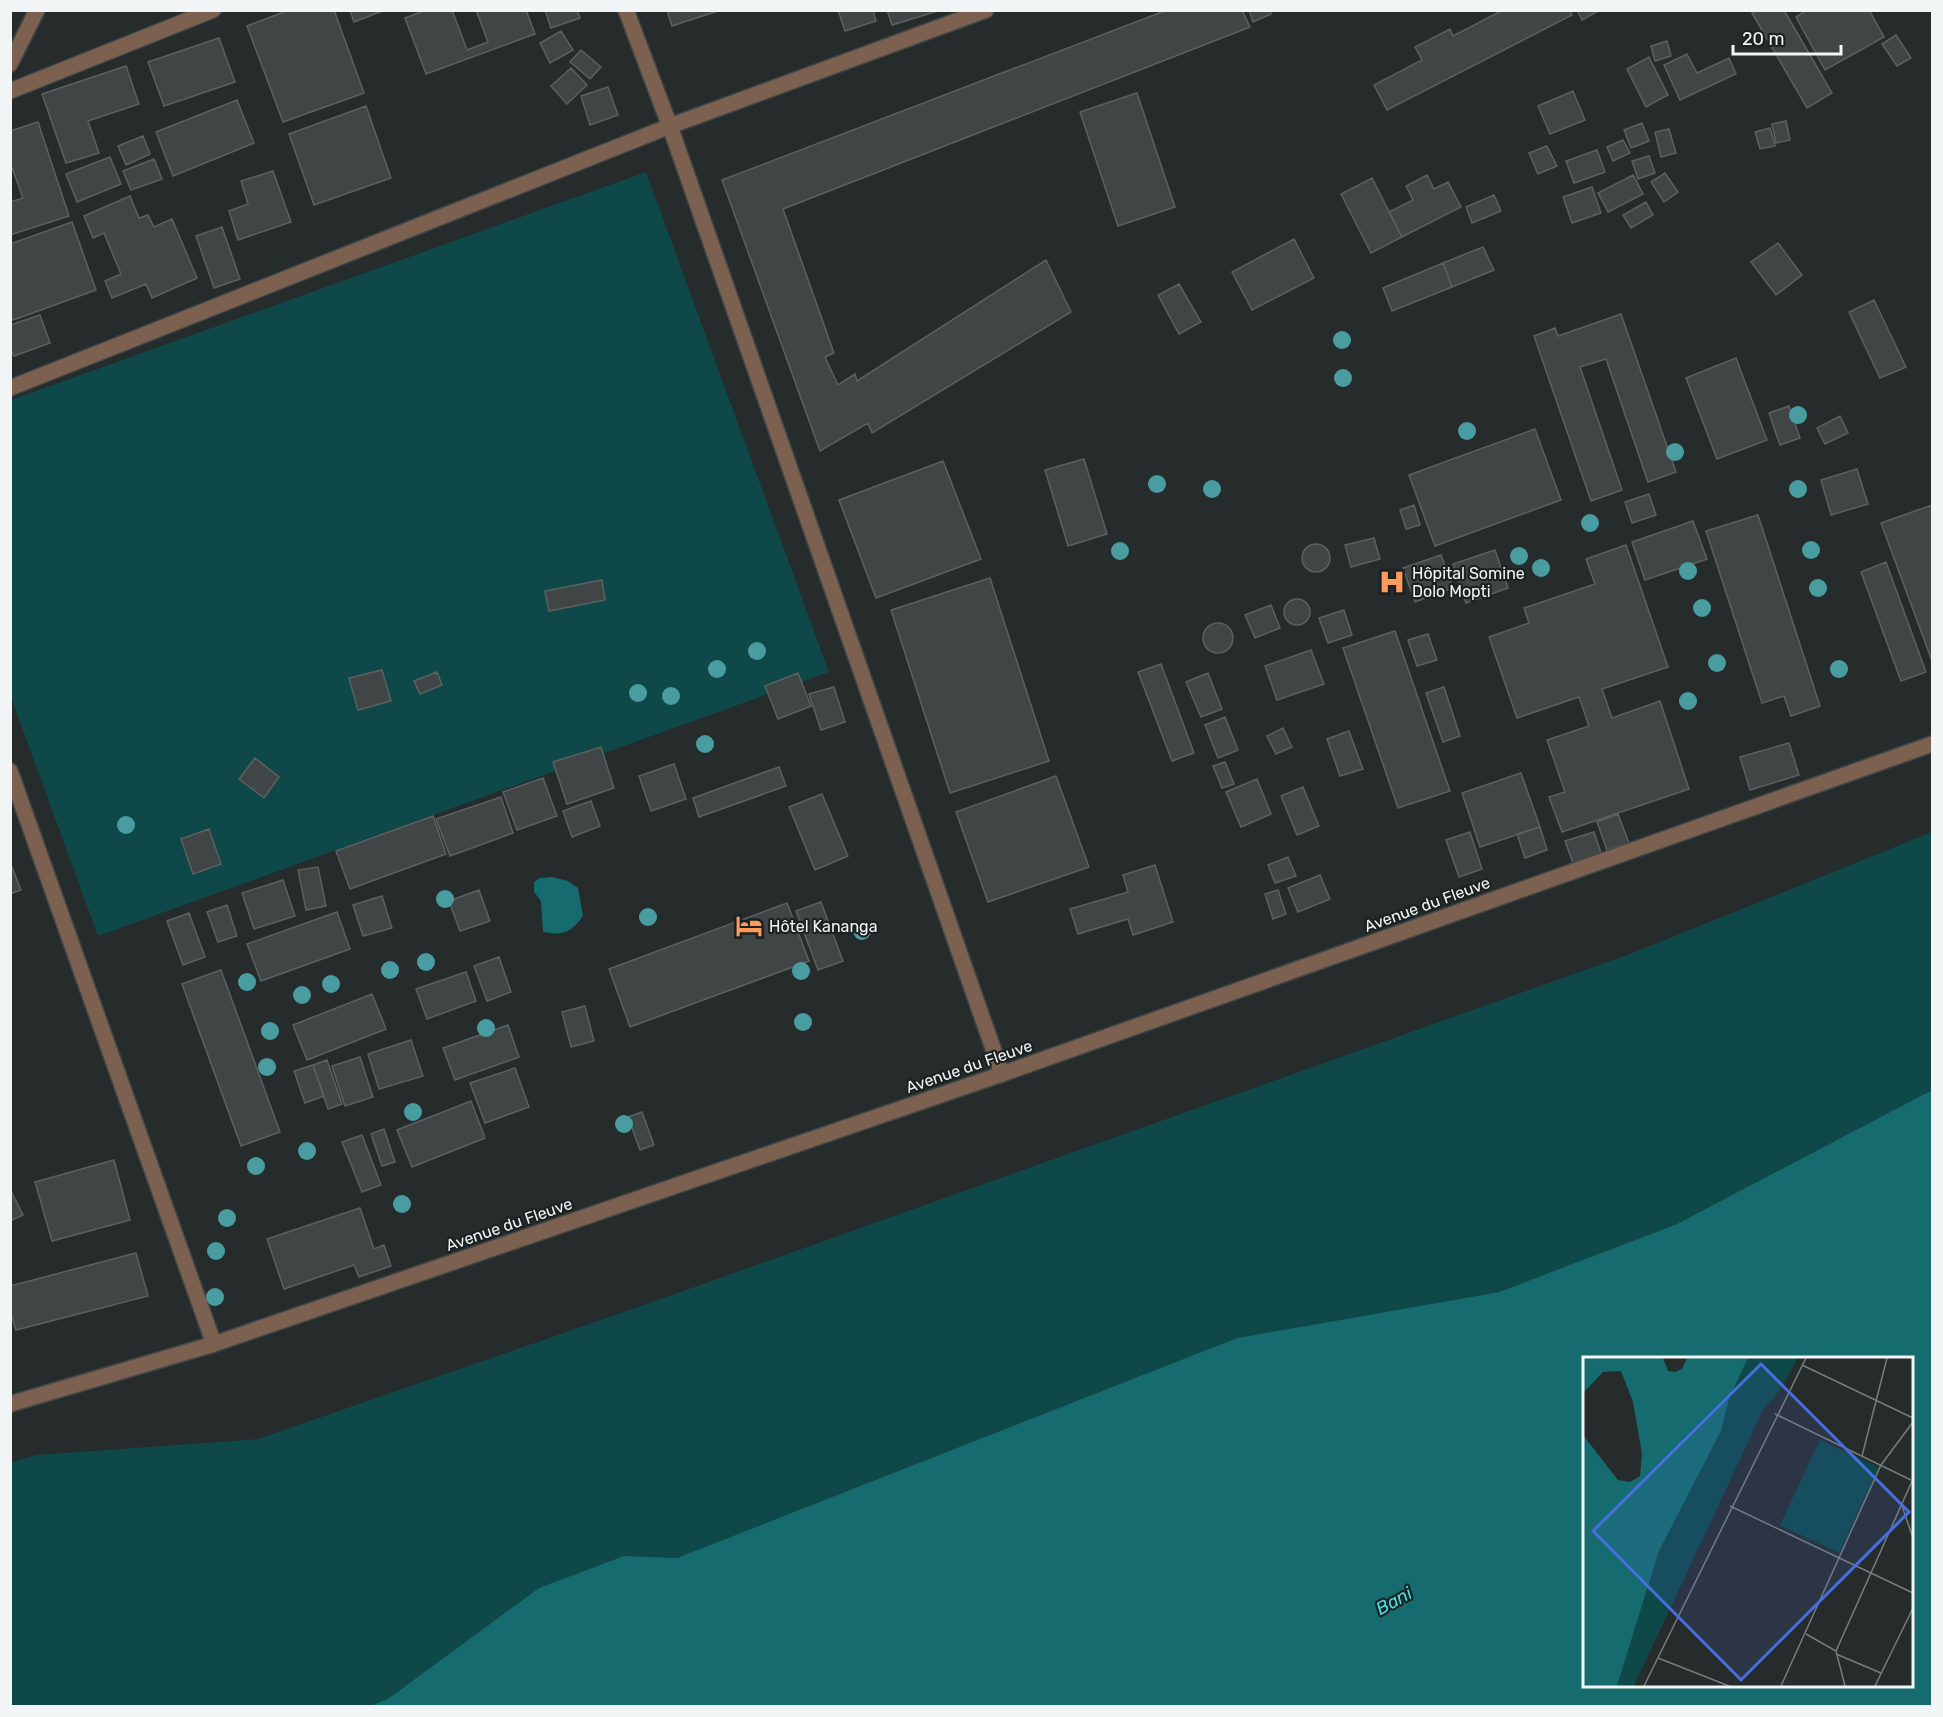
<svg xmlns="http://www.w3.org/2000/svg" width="1943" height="1717" viewBox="0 0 1943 1717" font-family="Rubik,sans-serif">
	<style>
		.green { fill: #0f4849 }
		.water { fill: #156b6d; fill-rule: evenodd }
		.building { fill: #404646; stroke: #5b6161; stroke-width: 1.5 }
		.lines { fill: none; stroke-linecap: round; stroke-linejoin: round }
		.minor-casing { stroke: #424748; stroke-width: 18 }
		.tertiary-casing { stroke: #424748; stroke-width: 18 }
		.minor { stroke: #7c6151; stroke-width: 15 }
		.tertiary { stroke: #7c6151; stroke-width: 15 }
		.tree { fill: #499da0 }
		.labels { text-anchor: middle; stroke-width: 4.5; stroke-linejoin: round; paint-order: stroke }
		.poi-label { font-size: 16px; fill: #f1f5f5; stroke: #1c2222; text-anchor: start }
		.street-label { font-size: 16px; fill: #f1f5f5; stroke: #1c2222 }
		.water-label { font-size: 18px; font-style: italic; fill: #45e0e4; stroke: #1c2222 }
		.inset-road { fill: none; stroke: #777c7c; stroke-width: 1.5 }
		.view { fill: #476fde; fill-opacity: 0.15; stroke: #476fde; stroke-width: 3 }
		.inset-edge { fill: none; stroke: #f1f5f5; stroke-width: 3 }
	</style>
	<rect width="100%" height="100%" fill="#262b2c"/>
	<path class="green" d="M646 172 829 672 98 936 11 697V400Z
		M1932 832V1090L1677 1224 1499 1292 1237 1338 677 1558 624 1556 388 1699 370 1706H11V1462L37 1455 258 1439 641 1306 1630 954Z"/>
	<path class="water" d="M552 877 568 881 578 888 583 916C571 932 564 936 543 932L541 901 534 892V882L540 878Z
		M1932 1090V1706H370L388 1699 539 1588 624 1556 677 1558 1237 1338 1499 1292 1677 1224ZM1584 1358H1912V1686H1584Z"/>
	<path class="building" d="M289 10H334L364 93 283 122 247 26Z
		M350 10H385L354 22Z
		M426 10H452L467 50 488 42 476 10H526L535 34 426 74 405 18Z
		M545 10H577L580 18 551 28Z
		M667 10H721L672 26Z
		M838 10H873L876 21 845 31Z
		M887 10H938V11L892 25Z
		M1167 10H1242L1250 27 783 209 834 353 825 357 838 385 855 374 857 381 1046 260 1071 312 872 433 868 423 820 451 722 180Z
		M1249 10H1270L1271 14 1253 22Z
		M1503 10H1570L1572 15 1387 110 1374 85 1422 60 1415 47 1450 29 1453 36Z
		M1577 10H1600L1582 20Z
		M1757 10H1784L1832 93 1807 108 1752 13Z
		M1807 10H1869L1884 37 1825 70 1796 17Z
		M561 31 573 50 550 63 540 43Z
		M1896 35 1911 58 1897 66 1882 44Z
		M219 38 235 82 164 106 148 62Z
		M1667 41 1671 56 1655 61 1651 46Z
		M581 50 601 67 590 79 570 62Z
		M1687 54 1697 73 1729 58 1736 74 1680 100 1664 65Z
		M1649 57 1668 95 1646 107 1627 69Z
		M126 66 139 104 88 121 99 153 66 163 42 94Z
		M571 68 587 85 567 104 551 86Z
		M608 87 618 115 590 125 581 96Z
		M1573 91 1585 120 1550 134 1538 106Z
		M1137 93 1175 207 1118 226 1080 112Z
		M237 100 254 143 173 176 156 132Z
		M366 106 391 178 314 205 289 134Z
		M1786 121 1790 140 1776 143 1772 124Z
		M38 122 69 216 10 235V202L23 198 10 162V131Z
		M1642 123 1649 141 1631 148 1624 130Z
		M1770 128 1775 146 1760 149 1755 132Z
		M1669 129 1676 153 1661 157 1655 132Z
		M143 136 150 154 126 165 118 146Z
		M1623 140 1630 153 1613 161 1607 147Z
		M1547 146 1557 166 1538 174 1529 153Z
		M1597 150 1605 172 1574 183 1566 161Z
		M1649 156 1655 173 1638 179 1632 161Z
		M110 157 121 184 77 202 66 174Z
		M154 159 162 179 131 190 123 171Z
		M273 171 291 222 238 240 229 211 248 204 241 181Z
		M1665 173 1678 192 1664 202 1651 182Z
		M1427 175 1434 189 1448 182 1461 207 1402 237 1389 212 1413 200 1406 186Z
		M1633 175 1643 194 1608 212 1598 193Z
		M1372 178 1402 237 1371 253 1341 194Z
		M1592 187 1601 213 1572 223 1563 197Z
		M1494 195 1501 211 1472 223 1466 207Z
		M130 196 139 218 148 215 154 227 172 219 197 278 152 298 146 284 112 298 105 281 121 274 104 233 93 238 84 216Z
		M1646 202 1653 215 1631 228 1623 215Z
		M72 222 96 290 13 320 10 314V244Z
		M222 227 240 279 214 288 196 236Z
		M1294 239 1314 278 1252 310 1232 272Z
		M1778 243 1802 275 1776 295 1751 262Z
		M1483 247 1494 270 1452 287 1443 263Z
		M1443 263 1452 287 1392 311 1383 288Z
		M1179 284 1201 322 1179 334 1158 295Z
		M1874 300 1906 367 1880 378 1849 312Z
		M1621 314 1676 472 1648 482 1606 359 1580 367 1622 490 1591 501 1534 336 1555 328 1558 336Z
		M40 315 50 343 14 356 10 348V325Z
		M1736 358 1767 440 1717 459 1686 378Z
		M1789 406 1800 438 1780 445 1769 413Z
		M1840 416 1848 433 1825 444 1817 428Z
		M1535 429 1561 500 1435 546 1409 475Z
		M1084 459 1107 534 1068 546 1045 470Z
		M943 461 981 559 876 598 839 500Z
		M1857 469 1868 504 1831 515 1821 480Z
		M1649 494 1656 515 1632 523 1625 502Z
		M1414 505 1420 525 1406 529 1400 510Z
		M1932 505V661L1881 523Z
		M1758 515 1820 706 1791 716 1784 696 1762 703 1706 531Z
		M1693 521 1707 559 1645 580 1632 542Z
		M1374 538 1380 559 1351 567 1345 545Z
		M1302 558a14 14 0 1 1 28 0a14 14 0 1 1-28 0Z
		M1626 545 1668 667 1602 689 1612 718 1660 701 1689 789 1562 832 1549 797 1565 792 1547 740 1589 726 1579 697 1517 718 1489 637 1529 623 1524 608 1595 584 1586 559Z
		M1495 550 1508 588 1466 603 1453 564Z
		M1441 555 1453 588 1415 602 1403 568Z
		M1886 562 1926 672 1901 681 1861 572Z
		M990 578 1049 761 950 793 891 610Z
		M602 580 605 600 549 611 545 591Z
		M1284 612a13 13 0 1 1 26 0a13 13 0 1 1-26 0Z
		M1271 605 1280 628 1255 638 1245 615Z
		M1344 610 1352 635 1328 643 1319 618Z
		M1203 638a15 15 0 1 1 30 0a15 15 0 1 1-30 0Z
		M1395 631 1450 791 1398 808 1343 648Z
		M1428 634 1437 660 1417 666 1408 640Z
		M1311 650 1324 684 1277 700 1265 666Z
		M1161 664 1194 753 1172 761 1138 672Z
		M382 670 391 701 358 710 349 678Z
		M437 672 442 685 420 694 414 681Z
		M798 673 811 706 778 719 765 686Z
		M1208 673 1222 709 1201 717 1186 682Z
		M834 687 845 722 821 730 809 694Z
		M1444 687 1460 736 1443 742 1426 693Z
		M1225 717 1238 750 1218 758 1205 725Z
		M1283 728 1292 747 1276 754 1267 736Z
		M1349 731 1363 769 1340 776 1327 739Z
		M1789 743 1799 775 1750 790 1740 757Z
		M601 747 614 788 567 804 553 762Z
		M255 758 279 777 264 798 239 779Z
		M1225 762 1234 784 1222 788 1213 766Z
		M674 764 686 799 651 811 639 776Z
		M779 767 786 786 699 817 693 798Z
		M1521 773 1540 827 1480 847 1462 793Z
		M1056 776 1089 867 988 902 956 812Z
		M543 778 557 816 517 830 503 792Z
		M1257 779 1271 814 1241 827 1226 792Z
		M1303 787 1319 826 1297 835 1281 796Z
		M822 794 848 856 815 870 789 807Z
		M501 797 513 833 450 856 436 819Z
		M591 801 600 826 572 837 563 811Z
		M1618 814 1629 843 1607 850 1597 822Z
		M433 816 446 854 350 889 336 851Z
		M1540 827 1547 850 1525 858 1517 834Z
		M209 829 221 864 193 874 181 839Z
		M1470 832 1482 869 1459 877 1446 840Z
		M1594 832 1601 853 1573 863 1565 841Z
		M1288 857 1296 876 1275 883 1268 865Z
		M1155 865 1173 922 1133 935 1128 919 1078 934 1070 909 1128 892 1123 875Z
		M12 867 21 890 10 894V868Z
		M318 867 326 906 306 910 298 870Z
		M1320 875 1330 899 1298 912 1288 888Z
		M283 880 295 916 254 929 242 893Z
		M479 890 490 921 460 931 449 901Z
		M1278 890 1286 914 1273 919 1265 894Z
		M382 896 392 928 363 936 353 905Z
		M821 902 843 961 818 970 796 911Z
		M787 903 809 961 630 1027 609 969Z
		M227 905 237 936 218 942 207 912Z
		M337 912 350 949 261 981 247 944Z
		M189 913 205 957 183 965 167 921Z
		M499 957 511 992 487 1001 474 966Z
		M221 970 280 1132 241 1146 182 984Z
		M466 972 476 1001 427 1019 416 989Z
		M372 994 386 1029 307 1060 293 1025Z
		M585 1006 594 1041 571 1047 562 1012Z
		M508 1025 519 1057 455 1080 443 1048Z
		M411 1040 423 1076 379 1089 368 1054Z
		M360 1057 373 1097 345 1106 332 1066Z
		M327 1060 342 1104 328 1109 313 1065Z
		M313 1065 324 1096 305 1103 294 1071Z
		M515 1068 529 1107 485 1123 470 1083Z
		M471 1101 485 1138 412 1167 397 1130Z
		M642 1112 654 1145 640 1150 628 1117Z
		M384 1129 395 1162 382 1166 371 1134Z
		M362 1135 381 1185 362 1192 342 1142Z
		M114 1160 130 1220 52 1241 35 1182Z
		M10 1189 23 1215 10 1221Z
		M360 1208 374 1249 384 1245 391 1266 359 1277 354 1265 284 1289 267 1239Z
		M136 1253 148 1296 16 1330 10 1311V1286Z"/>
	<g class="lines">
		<g class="minor-casing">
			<path id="minor" d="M626 10 672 132 1002 1074
				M10 64 37 10
				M10 91 213 10
				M10 771 214 1344"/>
		</g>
		<g class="tertiary-casing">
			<path id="tertiary" d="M10 388 670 126 986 10
				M10 1404 214 1344 1002 1074 1932 744"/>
		</g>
		<use href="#minor" class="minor"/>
		<use href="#tertiary" class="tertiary"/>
	</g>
	<g class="tree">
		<circle cx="1342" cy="340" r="9"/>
		<circle cx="1343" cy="378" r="9"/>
		<circle cx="1798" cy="415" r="9"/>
		<circle cx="1467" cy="431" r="9"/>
		<circle cx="1675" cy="452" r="9"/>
		<circle cx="1157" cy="484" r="9"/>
		<circle cx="1212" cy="489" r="9"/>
		<circle cx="1798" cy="489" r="9"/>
		<circle cx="1590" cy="523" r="9"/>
		<circle cx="1811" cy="550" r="9"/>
		<circle cx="1120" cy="551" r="9"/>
		<circle cx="1519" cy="556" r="9"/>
		<circle cx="1541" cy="568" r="9"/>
		<circle cx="1688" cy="571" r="9"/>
		<circle cx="1818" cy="588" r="9"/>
		<circle cx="1702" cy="608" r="9"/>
		<circle cx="757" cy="651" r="9"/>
		<circle cx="1717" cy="663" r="9"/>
		<circle cx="717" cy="669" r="9"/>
		<circle cx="1839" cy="669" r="9"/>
		<circle cx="638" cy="693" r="9"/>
		<circle cx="671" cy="696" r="9"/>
		<circle cx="1688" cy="701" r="9"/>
		<circle cx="705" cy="744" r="9"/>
		<circle cx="126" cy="825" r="9"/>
		<circle cx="445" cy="899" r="9"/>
		<circle cx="648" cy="917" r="9"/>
		<circle cx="862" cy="931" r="9"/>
		<circle cx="426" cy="962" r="9"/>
		<circle cx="390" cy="970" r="9"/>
		<circle cx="801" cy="971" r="9"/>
		<circle cx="247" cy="982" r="9"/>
		<circle cx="331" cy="984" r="9"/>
		<circle cx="302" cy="995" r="9"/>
		<circle cx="803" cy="1022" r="9"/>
		<circle cx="486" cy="1028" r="9"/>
		<circle cx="270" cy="1031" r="9"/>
		<circle cx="267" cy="1067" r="9"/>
		<circle cx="413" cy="1112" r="9"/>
		<circle cx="624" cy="1124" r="9"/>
		<circle cx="307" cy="1151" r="9"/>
		<circle cx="256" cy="1166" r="9"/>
		<circle cx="402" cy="1204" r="9"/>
		<circle cx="227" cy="1218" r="9"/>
		<circle cx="216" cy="1251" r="9"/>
		<circle cx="215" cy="1297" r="9"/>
	</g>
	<defs>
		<g id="hospital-bare" transform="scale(2.07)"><path d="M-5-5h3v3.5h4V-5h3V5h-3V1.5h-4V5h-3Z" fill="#ff9b5a" stroke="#1c2222" stroke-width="2.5" paint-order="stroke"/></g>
		<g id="hotel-bare" transform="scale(2.07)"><path d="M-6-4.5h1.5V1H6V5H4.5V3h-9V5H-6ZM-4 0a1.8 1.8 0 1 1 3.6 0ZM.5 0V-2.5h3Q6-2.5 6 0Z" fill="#ff9b5a" stroke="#1c2222" stroke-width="2.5" paint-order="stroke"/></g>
	</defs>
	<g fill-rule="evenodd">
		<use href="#hospital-bare" x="1392" y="582"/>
		<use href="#hotel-bare" x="749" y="926"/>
	</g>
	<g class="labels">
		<g class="poi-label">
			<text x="1412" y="579">Hôpital Somine<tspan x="1412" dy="18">Dolo Mopti</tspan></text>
			<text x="769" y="932">Hôtel Kananga</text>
		</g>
		<g class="street-label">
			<text transform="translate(1427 904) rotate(-20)" y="6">Avenue du Fleuve</text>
			<text transform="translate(969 1066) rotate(-19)" y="6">Avenue du Fleuve</text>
			<text transform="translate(509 1224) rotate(-19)" y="6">Avenue du Fleuve</text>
		</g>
		<g class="water-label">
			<text transform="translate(1394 1601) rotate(-29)" y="6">Bani</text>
		</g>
	</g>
	<g transform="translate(1583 1357)">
		<rect width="330" height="330" fill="#262b2c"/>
		<path d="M165 1H215L197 33 180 53 51 329H34L76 194 138 74 146 42ZM237 83 296 110 256 196 197 168Z" fill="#0f4849"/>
		<path d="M0 1H80L85 14 92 15 99 12 104 1H165L146 42 138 74 76 194 34 329H0V78L35 123 47 125 57 119 59 97 50 45 38 14 20 15 0 36Z" fill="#156b6d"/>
		<path class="inset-road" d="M219 8 330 61M192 57 328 123M279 99 304 1M318 146 330 181M147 149 330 236M223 277 253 294 262 329M253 294 330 122M253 297 298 316M75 301 146 329M61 329 223 1M198 329 298 108 330 65M292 329 330 251"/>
		<path class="view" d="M178 7 326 155 158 323 10 174Z"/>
		<rect width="330" height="330" class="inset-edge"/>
	</g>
	<rect width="1943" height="1717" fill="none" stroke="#f1f5f5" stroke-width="24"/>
	<path d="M1733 45v9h108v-9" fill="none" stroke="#f1f5f5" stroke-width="3"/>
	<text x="1742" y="45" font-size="18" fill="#f1f5f5" stroke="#1c2222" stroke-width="4.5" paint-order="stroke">20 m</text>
</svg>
